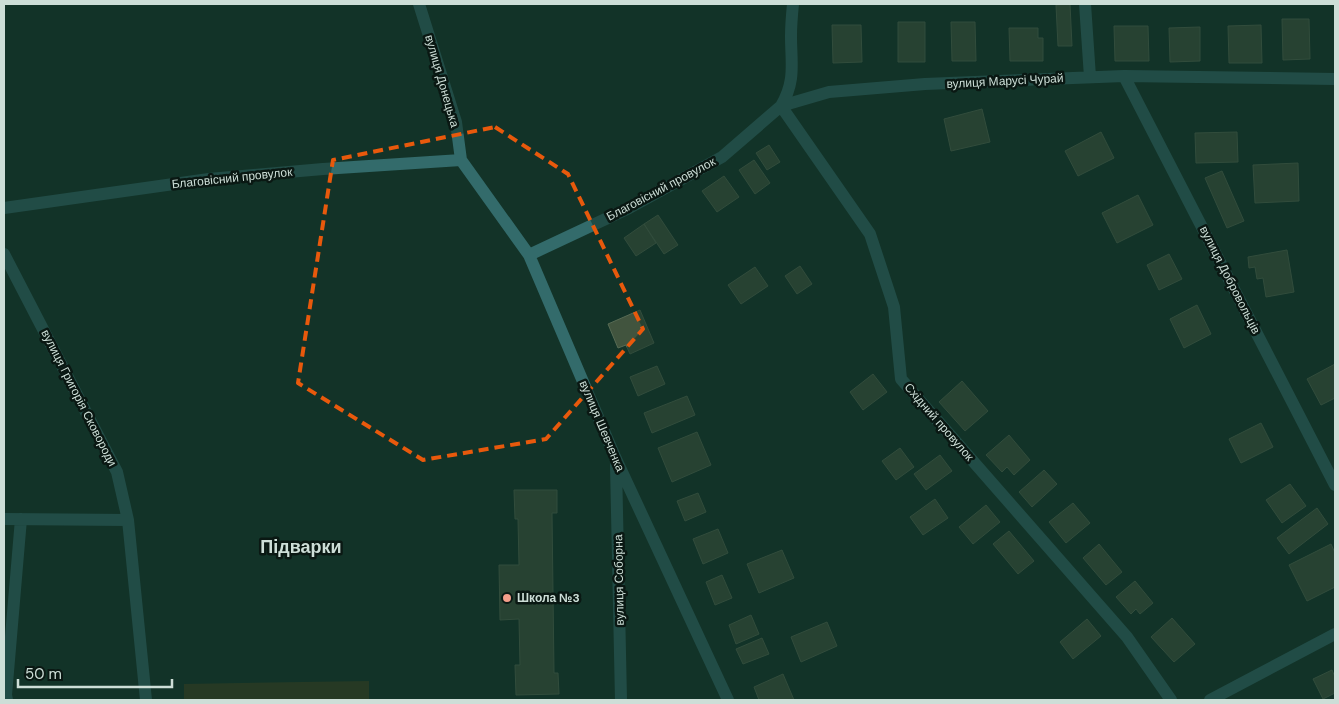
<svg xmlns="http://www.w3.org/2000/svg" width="1339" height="704" viewBox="0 0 1339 704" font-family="'DM Sans',sans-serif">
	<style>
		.green { fill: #3e4221 }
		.building { fill: #41543e; stroke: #576b54 }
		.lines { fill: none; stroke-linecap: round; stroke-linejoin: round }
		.minor { stroke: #336b6b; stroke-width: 12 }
		.marked { fill: none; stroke: #e8590c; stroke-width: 4; stroke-dasharray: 10 6; stroke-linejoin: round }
		.poi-dot { fill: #f49e8a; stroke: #0a1813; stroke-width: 2 }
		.labels { text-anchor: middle; stroke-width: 5; stroke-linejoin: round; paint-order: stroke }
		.street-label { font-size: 12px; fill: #cdded7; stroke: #0a1813 }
		.poi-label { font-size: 12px; font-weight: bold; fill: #cdded7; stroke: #0a1813; text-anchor: start }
		.district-label { font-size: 18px; font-weight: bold; fill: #cdded7; stroke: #0a1813 }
	</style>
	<rect width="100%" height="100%" fill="#133328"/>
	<path class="green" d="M369 681V700H184V684Z"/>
	<path class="building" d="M1070 4 1072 46H1058L1056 5Z
		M1282 19H1309L1310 59 1283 60Z
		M898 22H925V62H898Z
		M951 22H975L976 61H952Z
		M832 25H861L862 62 833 63Z
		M1261 25 1262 63H1229L1228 26Z
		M1114 26H1148L1149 61H1115Z
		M1200 27V61L1170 62 1169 28Z
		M1009 28H1038V38H1043V61H1010Z
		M982 109 990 142 951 151 944 119Z
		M1101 132 1114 158 1078 176 1065 151Z
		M1237 132 1238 162 1196 163 1195 133Z
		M769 145 780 162 767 170 756 153Z
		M754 160 770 183 755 194 739 170Z
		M1298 163 1299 201 1255 203 1253 165Z
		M1222 171 1244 221 1227 228 1205 178Z
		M724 176 739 197 717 212 702 191Z
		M1138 195 1153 225 1117 243 1102 213Z
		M658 215 678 245 664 254 644 224Z
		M644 224 656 243 636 256 624 238Z
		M1287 250 1294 292 1266 297 1263 278 1257 279 1255 267 1249 268 1248 257Z
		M1169 254 1182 279 1159 290 1147 265Z
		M800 266 812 284 797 294 785 276Z
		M755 267 768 286 741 304 728 285Z
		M1197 305 1211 334 1184 348 1170 319Z
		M640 310 654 343 630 354 626 345 618 348 608 324Z
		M1335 364V398L1321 405 1307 379Z
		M657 366 665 384 638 396 630 377Z
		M873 374 887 392 863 410 850 392Z
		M962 381 988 411 965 431 939 402Z
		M687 396 695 415 652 433 644 413Z
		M1261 423 1273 447 1241 463 1229 439Z
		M697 432 711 465 672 482 658 448Z
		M1009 435 1030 460 1014 475 1007 467 1002 472 986 455Z
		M900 448 914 467 896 480 882 461Z
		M940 455 952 471 926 490 914 474Z
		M1044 470 1057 484 1032 507 1019 492Z
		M1290 484 1306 506 1282 523 1266 500Z
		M514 490H557V513H552L554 673H558L559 694 516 695 515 665H520L519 619 500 620 499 565H519L518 519H515Z
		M698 493 706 512 685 521 677 501Z
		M935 499 948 518 923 535 910 517Z
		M1073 503 1090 523 1066 543 1049 522Z
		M986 505 1000 522 973 544 959 527Z
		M1317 508 1328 524 1289 554 1277 538Z
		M718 529 728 553 703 564 693 539Z
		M1009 531 1034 561 1018 574 993 544Z
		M1099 544 1122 572 1106 585 1083 558Z
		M1331 544 1335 553V587L1307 601 1289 565Z
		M782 550 794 578 759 593 747 564Z
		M722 575 732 598 715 605 706 582Z
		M1135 581 1153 603 1140 614 1136 609 1131 614 1116 597Z
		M751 615 759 634 736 644 729 625Z
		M1172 618 1195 644 1174 662 1151 637Z
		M1087 619 1101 636 1073 659 1060 642Z
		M827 622 837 646 801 662 791 637Z
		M762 638 769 654 743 664 736 649Z
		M1332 670 1335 677V693L1323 699 1313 679Z
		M783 674 794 700H759L754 687Z"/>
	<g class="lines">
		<path class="minor" d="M419 4 456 122 461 160 529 255 616 459 728 700
			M793 4C792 14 791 25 791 36 791 63 796 81 781 106L829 92 925 84 1124 76 1335 79
			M1085 4 1090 77
			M1124 76 1335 485
			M4 208 209 179 323 169 461 160
			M4 254 117 472 128 520 146 700
			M529 255 629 208 722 157 781 106 870 234 894 307 901 379 1127 637 1171 700
			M616 465 621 700
			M4 519 128 520
			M7 700 6 695 21 519
			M1210 700 1335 634"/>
	</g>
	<path d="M0 0H1339V704H0ZM495 127 568 174 643 329 546 439 423 460 298 383 333 160Z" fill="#133328" fill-opacity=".55" fill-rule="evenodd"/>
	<path class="marked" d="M495 127 568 174 643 329 546 439 423 460 298 383 333 160Z"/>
	<circle class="poi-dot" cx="507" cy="598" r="5"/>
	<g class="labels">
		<g class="street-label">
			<text transform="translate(442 81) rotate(74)" y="4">вулиця Донецька</text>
			<text transform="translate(1005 81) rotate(-3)" y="4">вулиця Марусі Чурай</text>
			<text transform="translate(232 178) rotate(-6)" y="4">Благовісний провулок</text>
			<text transform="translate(661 189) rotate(-28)" y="4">Благовісний провулок</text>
			<text transform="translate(1230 280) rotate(63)" y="4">вулиця Добровольців</text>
			<text transform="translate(79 398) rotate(63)" y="4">вулиця Григорія Сковороди</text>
			<text transform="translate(939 422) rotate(49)" y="4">Східний провулок</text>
			<text transform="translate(602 426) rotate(67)" y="4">вулиця Шевченка</text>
			<text transform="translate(619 580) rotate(-91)" y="4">вулиця Соборна</text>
		</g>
		<g class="poi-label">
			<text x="517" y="602">Школа №3</text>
		</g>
		<g class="district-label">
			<text x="301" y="553">Підварки</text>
		</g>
	</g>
	<rect width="1339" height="704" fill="none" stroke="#cdded7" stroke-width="10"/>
	<path d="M18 679v8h154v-8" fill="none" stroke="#cdded7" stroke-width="2.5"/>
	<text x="25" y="679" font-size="15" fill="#cdded7" stroke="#0a1813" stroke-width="4" paint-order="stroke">50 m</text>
</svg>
